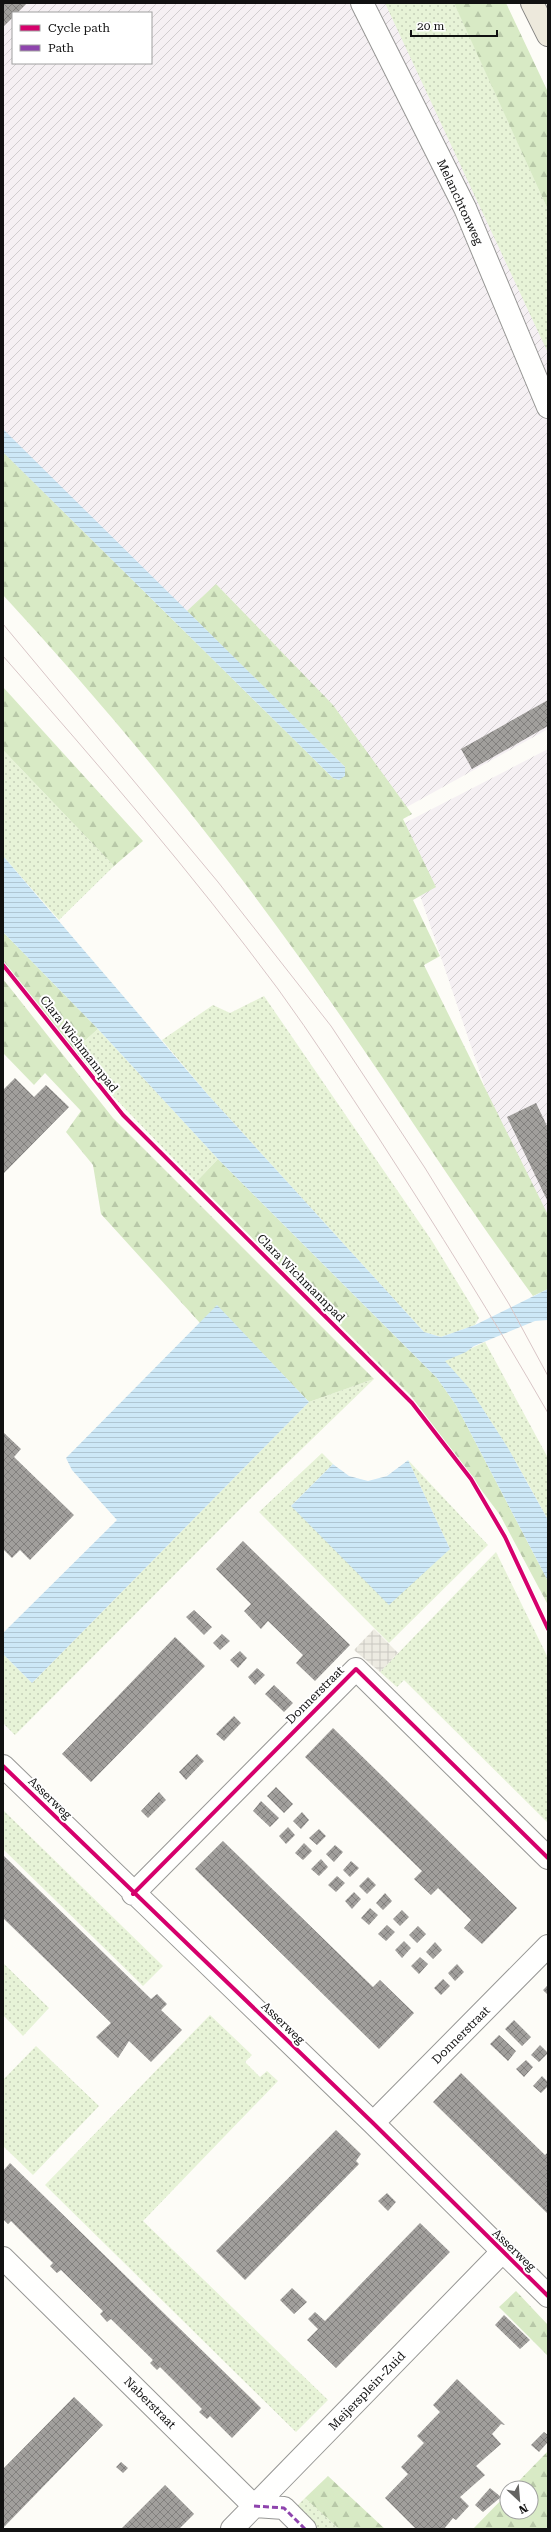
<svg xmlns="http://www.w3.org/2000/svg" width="551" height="2532" viewBox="0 0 551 2532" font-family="'Roboto Serif',serif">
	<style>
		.industrial { fill: url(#industrial-furrows); fill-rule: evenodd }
		.grass { fill: url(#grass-dots) }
		.forest { fill: url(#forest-firs) }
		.plaza { fill: url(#plaza-grid) }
		.water { fill: url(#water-rules) }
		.pier { fill: #fdfcf7 }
		.building { fill: url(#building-cross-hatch) }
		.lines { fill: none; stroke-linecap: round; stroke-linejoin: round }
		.street-casing { stroke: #979795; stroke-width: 24 }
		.primary-casing { stroke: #858482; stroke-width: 24 }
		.street { stroke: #fffffe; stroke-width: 22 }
		.primary { stroke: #ede9dc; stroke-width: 22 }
		.tram { stroke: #d9c6c7; stroke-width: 1 }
		.quiet { stroke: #8e44ad; stroke-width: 3; stroke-dasharray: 6 3; stroke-linecap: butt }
		.cycleway-casing { stroke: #fff; stroke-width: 6 }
		.cycleway { stroke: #d6006c; stroke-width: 4 }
		.labels { text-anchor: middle; stroke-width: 4; stroke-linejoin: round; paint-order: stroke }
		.street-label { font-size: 12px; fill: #111; stroke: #fff }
	</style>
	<defs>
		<pattern id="industrial-furrows" width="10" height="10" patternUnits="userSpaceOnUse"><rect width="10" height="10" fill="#f5f0f3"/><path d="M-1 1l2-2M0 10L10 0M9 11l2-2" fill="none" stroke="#d1cdcf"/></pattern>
		<pattern id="grass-dots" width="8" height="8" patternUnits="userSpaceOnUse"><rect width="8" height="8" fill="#e7f3d7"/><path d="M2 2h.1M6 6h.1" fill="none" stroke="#c5cfb8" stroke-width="1.8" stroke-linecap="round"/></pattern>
		<pattern id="forest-firs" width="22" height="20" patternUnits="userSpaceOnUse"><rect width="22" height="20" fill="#d8eac5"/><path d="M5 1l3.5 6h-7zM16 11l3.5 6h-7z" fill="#b8c8a8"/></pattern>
		<pattern id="plaza-grid" width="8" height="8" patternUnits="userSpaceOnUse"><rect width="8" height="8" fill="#edebe2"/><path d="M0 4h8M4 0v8" fill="none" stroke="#cac8c1"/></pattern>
		<pattern id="water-rules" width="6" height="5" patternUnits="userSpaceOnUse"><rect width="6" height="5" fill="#cde8f7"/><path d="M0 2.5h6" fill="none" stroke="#afc6d3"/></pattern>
		<pattern id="building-cross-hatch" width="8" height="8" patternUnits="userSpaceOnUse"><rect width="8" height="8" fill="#a19f9c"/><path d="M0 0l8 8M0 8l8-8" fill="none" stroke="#82807e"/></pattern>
	</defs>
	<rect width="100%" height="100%" fill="#fdfcf7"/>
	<path class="industrial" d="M3 3H447L548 251V729L396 813 3 462ZM13 13H151V63H13Z
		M548 749V1221L500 1132 397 827Z"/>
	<path class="grass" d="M385 3H454L461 17 548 210V353Z
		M3 750 114 866 59 920 3 856Z
		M264 996 432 1241 479 1318 475 1325 441 1337 424 1332 209 1096 162 1040 213 1005 230 1013Z
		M98 1029 218 1159 196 1182 71 1053Z
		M485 1342 548 1458V1520C517 1464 488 1408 444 1361Z
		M374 1379 244 1505 15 1735 3 1723V1654L32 1683 309 1402Z
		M322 1453 333 1464 291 1506 450 1549 408 1460 488 1545 389 1643 259 1512Z
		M496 1552 548 1658V1823L404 1680 397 1687 380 1672Z
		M3 1810 163 1966 143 1986 3 1849Z
		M3 1963 49 2008 23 2036 3 2015Z
		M210 2015 252 2055 245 2062 260 2077 267 2071 278 2081 143 2221 328 2400 296 2432 45 2185Z
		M36 2046 99 2106 33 2175 3 2146V2080Z
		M305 2498 339 2529H316L295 2508Z"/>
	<path class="forest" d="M454 3H506L548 92V210Z
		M3 452 333 778 339 780 345 767 187 611 216 584 333 705 412 814 403 819 436 887 413 900 440 956 424 965 548 1215V1289L533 1296C454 1189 384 1076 307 968 214 837 112 713 3 595Z
		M3 687 143 841 114 866 3 750Z
		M3 932 98 1029 71 1053 3 970Z
		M3 979 113 1118 374 1379 309 1402 217 1306 200 1323 101 1214 93 1165 66 1132 81 1111 45 1073 34 1085 3 1053Z
		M218 1159 437 1378 456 1405 548 1581V1605L500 1515 411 1396 196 1182Z
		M516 2291 548 2325V2356L499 2307Z
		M548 2451V2529H473L507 2494V2512H531V2488H512Z
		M328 2476 385 2529H339L305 2498Z"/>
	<path class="plaza" d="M374 1629 398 1653 380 1672 354 1650Z"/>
	<path class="water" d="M3 429 345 767V776L339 780 333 778 3 452Z
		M3 856 209 1096 424 1332 441 1337 475 1325 548 1289V1320L535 1321 474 1346 466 1352 445 1361 470 1389 508 1448 548 1520V1581L456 1405 437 1378 218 1159 98 1029 3 932Z
		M217 1305 309 1402 32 1683 3 1654V1633L117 1520 72 1470 66 1458Z
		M408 1460 450 1549 389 1605 291 1506 333 1464C364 1487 378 1483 408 1460Z"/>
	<path class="pier" d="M407 1459 408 1460 387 1476 368 1481 349 1476 333 1464 334 1462 350 1474 368 1479 387 1474Z"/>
	<path class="building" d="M3 3H27L17 13H13V17L3 27Z
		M548 700V726L472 769 461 749Z
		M15 1078 34 1097 46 1085 69 1107 3 1174V1090Z
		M536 1103 548 1128V1202L507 1117Z
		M3 1432 21 1449 14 1457 74 1515 30 1560 20 1550 12 1558 3 1549Z
		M243 1541 350 1645 315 1681 296 1663 303 1655 268 1621 261 1629 244 1611 251 1604 216 1569Z
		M194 1610 212 1627 204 1635 186 1617Z
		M222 1634 230 1641 220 1650 213 1643Z
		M175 1637 205 1666 91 1782 62 1754Z
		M240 1651 247 1658 238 1668 230 1660Z
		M257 1668 265 1675 255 1685 248 1677Z
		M274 1685 293 1703 284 1712 265 1694Z
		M234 1716 241 1723 224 1741 216 1734Z
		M333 1728 517 1908 482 1944 464 1928 471 1920 438 1888 431 1895 414 1879 422 1871 305 1757Z
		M197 1754 204 1761 186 1780 179 1772Z
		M276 1787 293 1804 284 1813 267 1796Z
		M159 1792 166 1800 148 1818 141 1811Z
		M261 1801 279 1818 270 1827 253 1811Z
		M302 1812 309 1820 301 1829 293 1821Z
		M288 1827 295 1835 286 1844 279 1836Z
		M319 1829 326 1836 317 1845 309 1838Z
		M223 1841 373 1987 380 1980 414 2013 379 2049 195 1869Z
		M304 1843 312 1851 303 1860 295 1853Z
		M335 1845 343 1852 334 1862 326 1854Z
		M3 1855 151 1999 157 1994 167 2004 161 2010 182 2030 151 2062 129 2041 118 2058 96 2037 111 2023 3 1918Z
		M321 1859 328 1867 319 1876 311 1869Z
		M351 1861 359 1868 350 1877 343 1870Z
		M337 1876 345 1883 336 1892 328 1885Z
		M368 1877 376 1885 367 1894 359 1886Z
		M354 1892 361 1899 352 1909 345 1901Z
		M385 1893 392 1901 383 1910 376 1903Z
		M370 1908 378 1915 369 1925 361 1918Z
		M402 1910 409 1917 400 1926 393 1919Z
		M387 1925 395 1932 386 1941 378 1934Z
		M418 1926 426 1934 417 1943 409 1935Z
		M404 1941 411 1948 402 1958 395 1950Z
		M435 1942 442 1950 433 1959 426 1952Z
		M420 1957 428 1964 419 1974 411 1966Z
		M457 1964 464 1972 455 1981 448 1973Z
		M443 1979 450 1986 441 1995 434 1988Z
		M548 1985V1995L543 1990Z
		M514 2020 531 2037 522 2046 505 2029Z
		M499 2035 516 2051 508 2061 490 2044Z
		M540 2045 548 2053 539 2062 531 2055Z
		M526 2060 533 2067 524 2077 516 2069Z
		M461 2073 545 2155 548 2152V2214L433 2102Z
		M542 2076 548 2082V2086L541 2093 533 2086Z
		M336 2130 361 2154 356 2161 359 2164 245 2280 216 2251Z
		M10 2163 261 2408 232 2438 210 2416 207 2419 199 2412 202 2409 160 2367 157 2370 150 2363 153 2360 111 2319 107 2322 100 2314 103 2311 61 2270 57 2273 50 2266 53 2263 11 2221 8 2224 3 2219V2171Z
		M387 2193 396 2202 388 2211 378 2201Z
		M420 2223 450 2252 336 2368 307 2340 318 2329 308 2319 315 2312 325 2321Z
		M292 2288 307 2302 294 2314 280 2300Z
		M504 2315 530 2340 520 2349 495 2325Z
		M457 2379 505 2425 501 2424 492 2434 501 2444 476 2466 485 2475 460 2497 469 2506 456 2520 453 2518 444 2529H416L385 2498 408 2474 401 2467 424 2443 417 2436 440 2412 433 2405Z
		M74 2397 103 2425 3 2528V2469Z
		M544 2432 548 2435V2442L539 2452 531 2445Z
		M121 2462 128 2468 123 2473 116 2467Z
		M165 2485 194 2514 179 2529H121Z
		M490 2488 501 2497 483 2512 475 2505Z"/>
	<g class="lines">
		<g class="street-casing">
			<path id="street" d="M362 3 465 208 548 407
				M3 1766 373 2123 548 2296
				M133 1894 356 1669 548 1858
				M373 2123 548 1946
				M3 2258 254 2506 284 2508 305 2529
				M232 2529 502 2252"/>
		</g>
		<g class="primary-casing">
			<path id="primary" d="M532 3 548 35"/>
		</g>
		<use href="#street" class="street"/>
		<use href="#primary" class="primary"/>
		<path class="tram" d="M3 624 218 882 331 1026 425 1168 509 1304 548 1376
			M3 656C98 764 192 873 278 989 313 1037 345 1087 378 1137 437 1228 494 1319 548 1413"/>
		<path class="quiet" d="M254 2506 284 2508 305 2529"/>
		<g class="cycleway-casing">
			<path id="cycleway" d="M3 965 123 1115 412 1403 471 1479 505 1537 548 1629
				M3 1766 373 2123 548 2296
				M133 1894 356 1669 548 1858"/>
		</g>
		<use href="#cycleway" class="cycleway"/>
	</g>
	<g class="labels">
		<g class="street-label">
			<text transform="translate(460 202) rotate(65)" y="4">Melanchtonweg</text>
			<text transform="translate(79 1044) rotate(52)" y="4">Clara Wichmannpad</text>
			<text transform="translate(301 1278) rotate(45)" y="4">Clara Wichmannpad</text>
			<text transform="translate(315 1695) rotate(-45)" y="4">Donnerstraat</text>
			<text transform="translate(50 1798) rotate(44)" y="4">Asserweg</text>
			<text transform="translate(283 2023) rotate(44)" y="4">Asserweg</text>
			<text transform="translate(461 2035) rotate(-45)" y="4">Donnerstraat</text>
			<text transform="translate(514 2250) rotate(44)" y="4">Asserweg</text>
			<text transform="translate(367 2391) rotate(-46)" y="4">Meijersplein-Zuid</text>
			<text transform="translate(150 2403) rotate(45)" y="4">Naberstraat</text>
		</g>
	</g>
	<rect width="551" height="2532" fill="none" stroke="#111111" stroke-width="8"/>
	<rect x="12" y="12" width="140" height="52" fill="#ffffff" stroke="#a0a0a0"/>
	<rect x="20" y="25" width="20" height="6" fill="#d6006c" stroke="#a0a0a0"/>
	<text x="48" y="32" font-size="12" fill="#111111">Cycle path</text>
	<rect x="20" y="45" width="20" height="6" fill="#8e44ad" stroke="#a0a0a0"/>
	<text x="48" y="52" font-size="12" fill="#111111">Path</text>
	<g transform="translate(519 2500) rotate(154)"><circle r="19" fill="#ffffff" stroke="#a0a0a0"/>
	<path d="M0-3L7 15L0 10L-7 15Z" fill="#646362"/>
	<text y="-6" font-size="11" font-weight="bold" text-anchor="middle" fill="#111111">N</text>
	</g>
	<path d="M411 30v6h86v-6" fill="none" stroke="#111111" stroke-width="2"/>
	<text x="417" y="30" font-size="12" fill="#111111" stroke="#ffffff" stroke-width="3" paint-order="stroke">20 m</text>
</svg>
